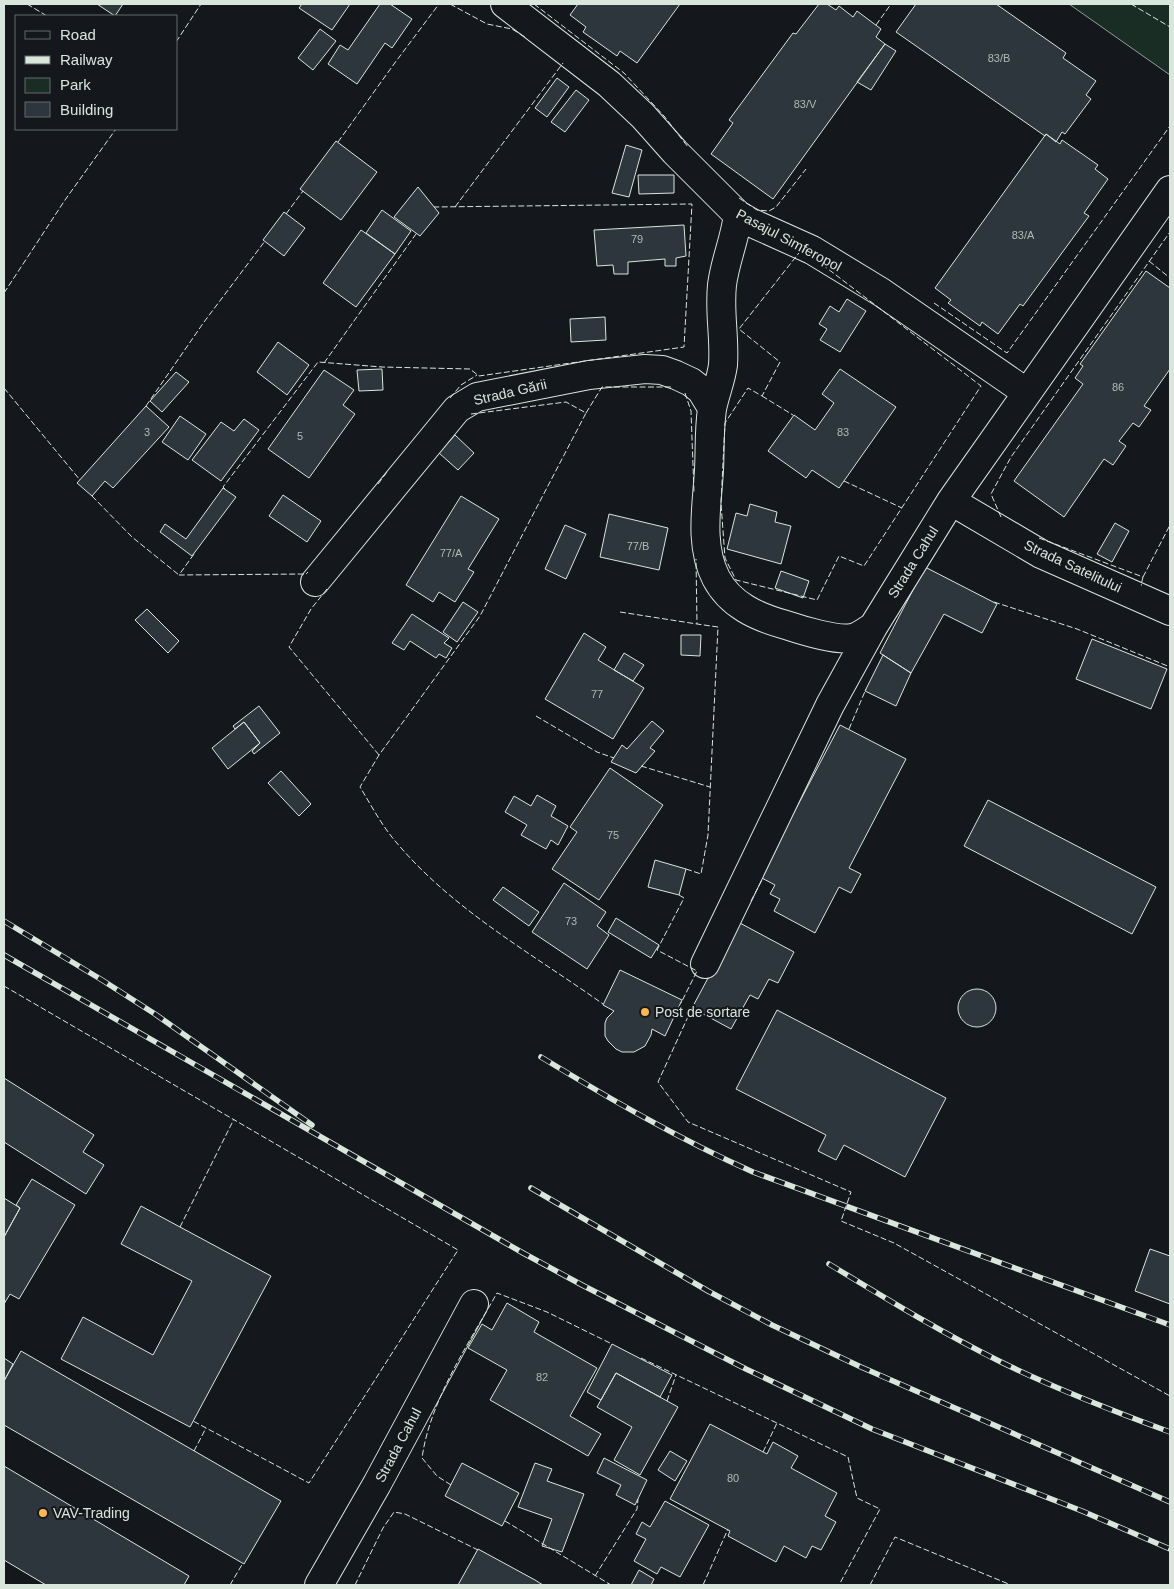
<svg xmlns="http://www.w3.org/2000/svg" width="1174" height="1589" viewBox="0 0 1174 1589" font-family="Arial,sans-serif">
	<style>
		.green { fill: #1a2d24; stroke: #939e99 }
		.building { fill: #2c363c; stroke: #d8e6dc }
		.lines { fill: none; stroke-linecap: round; stroke-linejoin: round }
		.minor-casing { stroke: #d8e6dc; stroke-width: 30 }
		.minor { stroke: #14181c; stroke-width: 28 }
		.rail-casing { stroke: #d8e6dc; stroke-width: 5.5 }
		.rail { stroke: #14181c; stroke-width: 4; stroke-dasharray: 11; stroke-linecap: butt }
		.fence { stroke: #d8e6dc; stroke-width: 1; stroke-dasharray: 6 2.5; stroke-linecap: butt }
		.poi-dot { fill: #ffb74d; stroke: #14181c; stroke-width: 2 }
		.labels { text-anchor: middle; stroke-width: 4; stroke-linejoin: round; paint-order: stroke }
		.number-label { font-size: 11px; fill: #adbab4 }
		.street-label { font-size: 14px; fill: #d8e6dc; stroke: #14181c }
		.poi-label { font-size: 14px; fill: #d8e6dc; stroke: #14181c; text-anchor: start }
	</style>
	<rect width="100%" height="100%" fill="#14181c"/>
	<path class="green" d="M1069 4H1170V75Z"/>
	<path class="building" d="M97 4H123L115 16Z
		M302 4H350L332 30 299 8Z
		M380 4H390L412 19 392 48 385 43 357 84 328 64 340 45 348 50Z
		M578 4H680L637 63 620 51 617 56 583 32 586 27 570 15Z
		M819 4H827L836 10 839 6 853 17 857 11 881 29 876 37 885 44 773 199 711 154 733 123 729 120 793 33 796 34Z
		M916 4H996L1066 53 1063 58 1096 81 1086 95 1091 99 1065 134 1062 132 1056 142 1046 134 1045 136 896 32Z
		M320 29 336 41 313 70 298 58Z
		M885 44 896 51 871 90 857 82Z
		M557 78 569 87 547 117 535 108Z
		M576 90 589 100 565 132 551 122Z
		M1046 134 1060 144 1062 140 1098 165 1095 169 1108 179 1084 213 1089 216 1023 306 1020 304 998 334 982 322 980 326 948 303 951 300 935 288Z
		M336 141 377 172 341 220 300 189Z
		M626 145 642 150 629 197 612 193Z
		M638 175H674V193L639 194Z
		M418 187 439 213 420 236 394 217Z
		M382 210 411 231 395 254 366 233Z
		M284 212 305 228 284 256 263 240Z
		M684 225 686 256 676 258V266H665V259L628 262V274H614L613 265 597 266 594 230Z
		M361 230 395 254 356 307 323 283Z
		M1146 271 1170 288V369L1144 406 1151 410 1139 427 1133 423 1119 441 1126 446 1113 465 1104 459 1064 517 1014 481 1083 384 1075 378 1083 366 1080 364Z
		M847 299 866 311 840 352 820 340 827 329 819 324 830 306 839 312Z
		M605 317 606 340 571 342 570 319Z
		M278 342 309 365 287 395 257 372Z
		M382 369 383 390 359 391 357 370Z
		M840 369 896 407 839 488 812 470 806 478 768 451 794 415 815 430 834 403 822 394Z
		M324 370 354 390 343 405 355 414 309 478 268 449Z
		M176 372 189 382 162 412 150 401Z
		M146 406 169 427 113 488 105 481 92 496 77 483Z
		M180 416 206 434 188 460 162 442Z
		M244 419 259 430 221 481 192 460 221 422 234 431Z
		M455 435 474 453 458 470 439 453Z
		M223 488 236 497 192 556 160 532 165 524 186 539Z
		M283 495 321 521 307 542 269 516Z
		M461 496 499 519 468 569 474 572 455 602 439 592 433 602 406 585Z
		M750 504 777 512 775 522 791 526 781 564 727 549 736 513 747 516Z
		M609 514 668 528 659 570 600 557Z
		M1115 523 1129 531 1112 562 1097 554Z
		M565 525 586 534 566 579 545 569Z
		M925 567 997 604 982 633 944 614 911 673 880 653Z
		M781 571 809 581 803 598 775 588Z
		M463 602 478 612 457 642 443 632Z
		M147 609 179 641 168 653 135 620Z
		M412 614 449 638 444 643 452 648 446 658 439 654 436 658 410 641 404 650 392 643Z
		M584 633 606 647 598 660 644 688 613 739 545 699Z
		M681 635H701L700 656 681 655Z
		M1092 639 1167 669 1151 709 1076 679Z
		M624 653 644 665 633 681 614 670Z
		M883 655 911 673 896 706 865 691Z
		M259 706 280 733 254 754 252 751 260 743 244 722 235 729 233 726Z
		M652 721 664 731 650 748 655 751 636 773 611 762 622 745 627 749Z
		M244 722 260 743 228 769 212 748Z
		M840 725 906 759 849 868 861 874 851 893 839 887 815 933 774 911 780 899 770 894 775 885 760 877Z
		M610 768 663 805 599 900 552 869 577 832 570 827Z
		M281 771 311 804 299 816 268 783Z
		M537 795 556 806 551 816 568 826 558 845 551 840 546 849 521 835 527 825 505 812 514 796 531 806Z
		M988 800 1156 887 1132 934 964 846Z
		M655 860 686 869 679 895 648 887Z
		M564 883 606 912 597 926 609 935 587 969 532 932Z
		M503 887 539 912 529 926 493 900Z
		M616 918 659 945 651 958 608 932Z
		M738 922 794 952 778 983 769 979 758 999 750 995 731 1029 692 1008Z
		M620 970 682 1000 665 1036 652 1029 651 1035 645 1046 634 1052H622L616 1049 608 1041 605 1036V1023L607 1018 614 1011 603 1005Z
		M958 1008a19 19 0 1 1 38 0a19 19 0 1 1-38 0Z
		M777 1010 946 1098 905 1177 844 1145 836 1160 818 1151 826 1135 736 1089Z
		M4 1078 94 1135 83 1152 104 1165 86 1194 4 1142Z
		M32 1179 75 1205 19 1299 10 1294 4 1304V1237L20 1208 16 1205Z
		M4 1198 20 1208 4 1237Z
		M141 1206 271 1276 190 1427 61 1359 83 1317 153 1355 192 1281 121 1244Z
		M1150 1249 1170 1256V1304L1135 1291Z
		M507 1303 539 1322 534 1332 597 1368 570 1416 601 1434 588 1456 490 1400 507 1370 468 1348 482 1324 492 1330Z
		M612 1344 672 1375 660 1397 616 1373 601 1400 587 1392Z
		M21 1351 281 1501 244 1564 4 1425V1381Z
		M4 1358 13 1364 4 1381Z
		M616 1373 678 1407 640 1475 614 1460 632 1427 597 1407Z
		M710 1424 767 1454 773 1442 798 1456 791 1468 837 1493 825 1516 836 1522 821 1550 812 1546 806 1558 784 1546 776 1562 728 1536 730 1531 670 1499Z
		M670 1451 687 1461 675 1481 658 1470Z
		M604 1458 647 1480 635 1505 616 1495 621 1485 597 1473Z
		M462 1463 519 1493 502 1526 445 1496Z
		M535 1463 552 1469 547 1481 584 1494 562 1552 542 1546 552 1519 518 1507Z
		M4 1466 189 1576 184 1585H46L4 1560Z
		M665 1501 709 1525 680 1577 661 1567 657 1574 634 1561 646 1539 636 1534 642 1522 650 1527Z
		M478 1549 535 1580 543 1585H458Z
		M639 1570 654 1579 651 1585H631Z"/>
	<g class="lines">
		<g class="minor-casing">
			<path id="minor" d="M505 4 609 84 643 116 675 152 738 215 752 223 812 250 881 292 1026 392
				M738 215C735 239 725 261 722 285 719 312 725 338 723 365 721 380 715 394 712 409 709 429 710 450 709 470 707 505 699 545 716 578 730 605 757 617 786 625 801 630 837 641 852 638 859 637 867 630 873 627
				M951 501 1041 554 1170 611
				M315 582 457 409 477 397 589 375 645 369 662 370 676 375 691 382 701 390 712 408
				M705 964 830 705 873 627 951 501 1170 190
				M319 1585 377 1484 474 1304"/>
		</g>
		<use href="#minor" class="minor"/>
		<g class="rail-casing">
			<path id="rail" d="M4 921 102 980 155 1014 312 1125
				M4 955 523 1253 582 1285 746 1369 872 1429 1082 1511 1170 1549
				M541 1057C610 1099 679 1139 753 1172L1170 1325
				M531 1188 708 1291 772 1325 861 1367 1170 1502
				M829 1264C885 1298 942 1333 1001 1362 1056 1389 1113 1411 1170 1432"/>
		</g>
		<use href="#rail" class="rail"/>
		<path class="fence" d="M27 4 47 16
			M450 4 487 24 512 29 525 37
			M534 4 624 73 664 116 688 147
			M1131 4 1170 27
			M876 25 891 4
			M176 42 201 4
			M338 142 394 64 439 4
			M739 198 757 210 769 211 776 207 806 169
			M455 207 563 63
			M286 214 303 191
			M802 249 981 386 864 566 839 556 817 600 736 580 725 558 721 503 725 423 748 388 762 396 780 362 739 329Z
			M1149 261 1170 278
			M4 293 65 200 116 129
			M934 303 1007 353 1170 126
			M324 363 416 234
			M4 388 80 480
			M685 393 691 411 694 492
			M762 396 793 415
			M450 398 461 385 477 375
			M146 406 204 322 265 241
			M586 413 602 387H673
			M471 414 566 402 586 413 480 616 379 755 360 787C371 805 382 826 396 842 453 910 531 953 603 1004
			M844 481 902 508
			M378 484 387 472
			M225 489 223 487 318 362 382 367 470 369 479 376 684 347 692 204 434 207
			M92 496 132 537 179 575
			M1001 517 991 494 1011 457 1170 232
			M1039 538 1143 577 1141 585H1142
			M194 554 179 575 306 574 308 572
			M1143 577 1170 525
			M327 589 311 609 289 647 379 755
			M994 602 1077 629 1170 667
			M620 612 697 624
			M536 716 597 752 614 758
			M849 729 866 689
			M641 766 710 787
			M686 869 701 874 708 835 718 627 697 624 696 559
			M679 895 684 898 657 950 697 971 681 1003
			M751 901 763 878
			M4 986 458 1250 309 1483 193 1421
			M692 1008 658 1082 688 1122 851 1192 841 1221 894 1243 1170 1396
			M180 1227 234 1119
			M641 1358 848 1457 857 1498 880 1509 839 1585
			M667 1401 676 1375
			M194 1451 206 1428
			M763 1452 777 1423
			M451 1485 437 1476 422 1458C430 1400 469 1343 497 1293L547 1312 612 1344
			M505 1521 611 1585
			M595 1576 637 1509 638 1499
			M230 1585 243 1563
			M355 1585 383 1528 394 1512 405 1514 478 1550
			M703 1585 728 1529
			M870 1585 895 1537 1011 1585"/>
	</g>
	<g class="poi-dot">
		<circle cx="645" cy="1012" r="5"/>
		<circle cx="43" cy="1513" r="5"/>
	</g>
	<g class="labels">
		<g class="number-label">
			<text x="999" y="62">83/B</text>
			<text x="805" y="108">83/V</text>
			<text x="1023" y="239">83/A</text>
			<text x="637" y="243">79</text>
			<text x="1118" y="391">86</text>
			<text x="147" y="436">3</text>
			<text x="843" y="436">83</text>
			<text x="300" y="440">5</text>
			<text x="638" y="550">77/B</text>
			<text x="451" y="557">77/A</text>
			<text x="597" y="698">77</text>
			<text x="613" y="839">75</text>
			<text x="571" y="925">73</text>
			<text x="542" y="1381">82</text>
			<text x="733" y="1482">80</text>
		</g>
		<g class="street-label">
			<text transform="translate(789 240) rotate(28)" y="5">Pasajul Simferopol</text>
			<text transform="translate(510 392) rotate(-13)" y="5">Strada Gării</text>
			<text transform="translate(913 562) rotate(-58)" y="5">Strada Cahul</text>
			<text transform="translate(1073 566) rotate(25)" y="5">Strada Satelitului</text>
			<text transform="translate(398 1445) rotate(-62)" y="5">Strada Cahul</text>
		</g>
		<g class="poi-label">
			<text x="655" y="1017">Post de sortare</text>
			<text x="53" y="1518">VAV-Trading</text>
		</g>
	</g>
	<rect width="1174" height="1589" fill="none" stroke="#d8e6dc" stroke-width="10"/>
	<rect x="15" y="15" width="162" height="115" fill="#14181c" stroke="#626a69"/>
	<rect x="25" y="31" width="25" height="8" fill="#14181c" stroke="#626a69"/>
	<text x="60" y="40" font-size="15" fill="#d8e6dc">Road</text>
	<rect x="25" y="56" width="25" height="8" fill="#d8e6dc" stroke="#626a69"/>
	<text x="60" y="65" font-size="15" fill="#d8e6dc">Railway</text>
	<rect x="25" y="78" width="25" height="15" fill="#1a2d24" stroke="#626a69"/>
	<text x="60" y="90" font-size="15" fill="#d8e6dc">Park</text>
	<rect x="25" y="102" width="25" height="15" fill="#2c363c" stroke="#626a69"/>
	<text x="60" y="115" font-size="15" fill="#d8e6dc">Building</text>
</svg>
